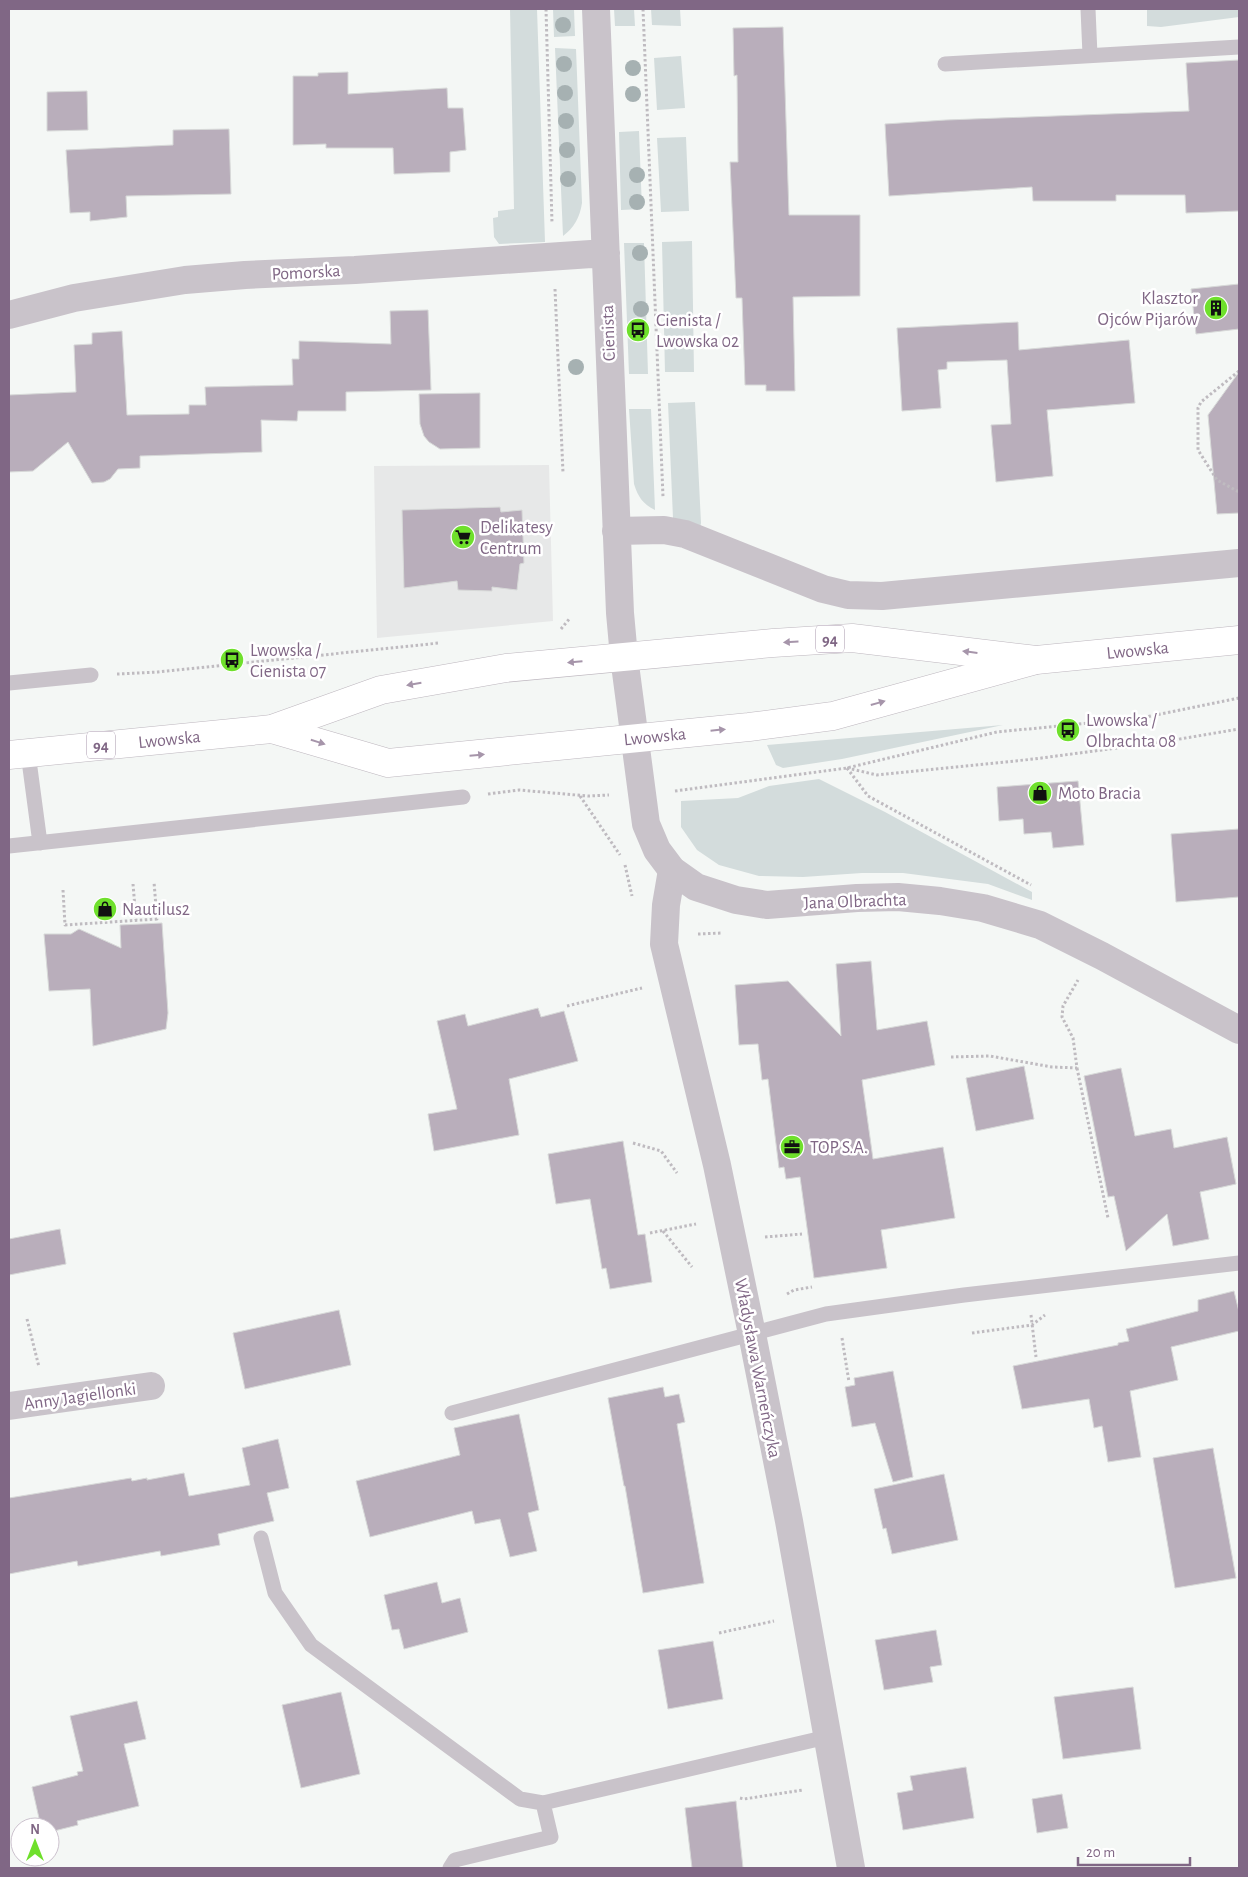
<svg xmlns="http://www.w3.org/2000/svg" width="1248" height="1877" viewBox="0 0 1248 1877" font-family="'Alegreya Sans',sans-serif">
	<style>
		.built { fill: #e7e8e8 }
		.green { fill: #d3dcdc }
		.building { fill: #b9aebb; stroke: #d7d9d8 }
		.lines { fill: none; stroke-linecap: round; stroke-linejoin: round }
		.primary-casing { stroke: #bdb6be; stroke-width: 29 }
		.path { stroke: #bfbbc0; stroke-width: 3; stroke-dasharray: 2.5 2.5; stroke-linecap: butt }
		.service { stroke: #c9c3ca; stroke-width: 15 }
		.minor { stroke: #c9c3ca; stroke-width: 28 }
		.tertiary { stroke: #c9c3ca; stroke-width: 28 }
		.primary { stroke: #fff; stroke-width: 28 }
		.tree { fill: #a6b1b2 }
		.oneway { fill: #a695aa }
		.labels { text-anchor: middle; stroke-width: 5; stroke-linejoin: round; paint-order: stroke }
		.shield { fill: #fff; stroke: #a695aa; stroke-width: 1 }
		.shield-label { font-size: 16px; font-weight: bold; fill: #806785 }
		.street-label { font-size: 18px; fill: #806785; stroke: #fff }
		.poi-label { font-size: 18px; fill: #806785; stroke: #fff; text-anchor: start }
	</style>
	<rect width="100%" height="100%" fill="#f4f7f5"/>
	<path class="built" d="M549 465 553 621 377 638 374 466Z"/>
	<path class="green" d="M510 9H537L545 242 499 244 494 237 493 218 498 217V211L514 209Z
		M553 9H574L575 36 554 37Z
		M614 9H634L635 26H615Z
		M651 9H680L681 26 652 25Z
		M1147 9H1239V17L1161 27 1147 26Z
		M555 48 576 49 582 203C580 217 574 228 563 236Z
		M681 56 685 108 657 110 654 58Z
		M639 131 642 209 621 210 619 132Z
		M686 137 689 211 661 212 657 138Z
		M692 241 694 372H665L662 242Z
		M624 243H644L648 374H629Z
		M695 402 701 523 700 528 673 518 668 403Z
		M629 409H651L655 510C643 504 638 497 634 484Z
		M1003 725 842 759 783 768 776 765 767 745Z
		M819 779 885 812 1032 892V900L988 884 903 873H862L803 877 759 876 719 865 697 850 681 827V801L738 798 769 786Z"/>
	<path class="building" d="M783 27 789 215H860V296L793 297 795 391H766V385H745L742 298H736L730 162H738L737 75 734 76 733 28Z
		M1239 60V211L1186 213 1185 195H1116V201H1033L1032 187 889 196 885 124 946 120 1189 111 1186 63Z
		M348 72V94L447 88 448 108H463L466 150 450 152V172L394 174 393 148H326V144L293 145V76H318V73Z
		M87 91 88 130 47 131V92Z
		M229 129 231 194 126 196 127 217 90 221V212L70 213 66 150 173 145V130Z
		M1239 284V329L1196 334 1191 289Z
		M428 310 431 390 346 392V411H298L297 421 261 420 262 452 140 456V468L118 469 110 479 104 482 92 483 68 442 33 471 9 472V395L76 392 74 345 92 344V333L122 331 127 415 189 414V405H206L205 387 293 385 292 359H299V341L391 344 390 311Z
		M1018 322 1019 350 1129 340 1135 403 1047 410 1053 476 996 482 991 425 1011 424 1007 360 947 362V369L938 370 941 408 902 411 897 328Z
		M1239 372V513L1217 514 1208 415Z
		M480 393V448L440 449 429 442 424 436 420 424 419 394Z
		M500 507 501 512 522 510 524 563 520 564 517 590 492 587V591L458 590 457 581 404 588 402 510Z
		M1078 781 1084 845 1053 848 1051 832 1024 834 1023 819 999 821 997 787Z
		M1239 829V897L1176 902 1171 834Z
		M162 923 168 1013 166 1029 93 1046 90 989 49 991 44 934H71L79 929 121 948 120 925Z
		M871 961 877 1030 927 1021 935 1065 862 1080 873 1159 943 1147 955 1218 881 1230 887 1268 814 1278 800 1177 786 1179 784 1167 779 1168 768 1079 762 1080 758 1044 739 1045 735 985 788 981 841 1036 836 964Z
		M538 1008 541 1017 564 1011 578 1061 509 1079 519 1135 434 1151 428 1114 457 1109 437 1021 465 1014 468 1026Z
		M1024 1066 1034 1119 976 1131 966 1078Z
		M1121 1068 1135 1136 1171 1129 1174 1148 1227 1137 1236 1184 1200 1192 1209 1239 1173 1246 1167 1214 1126 1251 1114 1196 1108 1197 1084 1076Z
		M623 1141 638 1235 645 1234 652 1282 610 1289 606 1268 602 1269 590 1199 556 1204 548 1154Z
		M60 1229 66 1264 9 1275V1239Z
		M1234 1291 1239 1312V1331L1171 1347 1178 1380 1130 1391 1141 1457 1108 1462 1102 1426 1094 1428 1089 1399 1022 1409 1013 1366 1118 1345V1343L1129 1341 1126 1329 1198 1311V1300Z
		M339 1310 351 1365 245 1389 233 1333Z
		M893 1371 913 1477 893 1482 875 1423 852 1427 845 1387 855 1385 854 1378Z
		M663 1387 665 1397 679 1394 685 1422 677 1424 704 1583 643 1593 625 1486H624L608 1398Z
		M519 1414 539 1510 528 1513 537 1551 510 1557 500 1519 475 1524 472 1511 370 1537 356 1481 460 1455 454 1428Z
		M278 1439 289 1488 267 1493 274 1521 218 1534 220 1545 161 1556 160 1551 78 1566 77 1561 9 1574V1498L131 1478 132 1481 147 1478V1480L184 1473 189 1496 250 1485 242 1448Z
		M1213 1448 1236 1578 1175 1588 1153 1458Z
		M944 1474 958 1540 892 1554 886 1528 883 1529 874 1489Z
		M437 1582 442 1603 460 1598 468 1632 404 1649 399 1629 392 1630 384 1595Z
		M936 1630 942 1665 930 1667 933 1682 884 1690 875 1640Z
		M713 1641 723 1699 668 1709 658 1650Z
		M1133 1687 1141 1749 1063 1759 1054 1697Z
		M341 1692 360 1774 301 1788 282 1705Z
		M137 1701 146 1739 124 1744 139 1806 77 1821 78 1825 50 1832V1827H41L32 1787 78 1775 77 1772 83 1771 70 1716Z
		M966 1767 974 1818 903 1830 897 1793 913 1790 910 1776Z
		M1062 1794 1068 1828 1037 1833 1032 1799Z
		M736 1801 743 1868H692L685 1808Z"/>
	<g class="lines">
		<g class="primary-casing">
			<g id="primary">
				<path id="s1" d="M272 729 388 763 749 727 833 716 1036 660 1239 640"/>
				<path id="s2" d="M9 755 272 729 381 690 506 668 773 643 852 638 1036 660"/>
			</g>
		</g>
		<path class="path" d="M546 9 552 223
			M643 9 663 497
			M555 289 563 473
			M1239 371 1201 402 1198 408V450L1217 480 1239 492
			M561 629 570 618
			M117 674 158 672 439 643
			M847 768 868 796 1031 885
			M847 768 877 775 1034 759 1162 742 1239 729
			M675 791 847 768 997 732 1141 718 1239 698
			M488 794 519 790 588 796 609 795
			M580 796 620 855
			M625 865 632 896
			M133 884 136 920
			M63 890 65 925 157 919 154 882
			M698 934 722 933
			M567 1006 642 988
			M951 1057 990 1056 1052 1067 1077 1068 1073 1038 1062 1017 1063 1006 1078 980
			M1077 1068 1108 1218
			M633 1143 661 1151 677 1173
			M663 1231 692 1267
			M650 1233 696 1224
			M765 1237 802 1234
			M787 1294 794 1290 812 1287
			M1031 1315 1036 1357
			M27 1319 39 1367
			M972 1333 1032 1325 1045 1315
			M842 1338 849 1382
			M719 1633 774 1621
			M740 1798 744 1799 803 1790"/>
		<path class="service" d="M1088 9 1090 55
			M945 64 1239 47
			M9 683 91 675
			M28 753 40 843
			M9 846 463 797
			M452 1413 826 1314 964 1295 1239 1263
			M261 1538 275 1593 311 1645 520 1799 543 1803
			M450 1868 455 1860 551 1837 543 1803 827 1737"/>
		<path class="minor" d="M596 9 620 613 624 657
			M9 315 74 298 185 280 245 275 355 270 606 253
			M616 531 664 530 685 534 823 589 848 595 882 596 1239 563
			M672 870 666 905 664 944 717 1165 752 1334 789 1521 851 1868
			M9 1406 151 1386"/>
		<path class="tertiary" d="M624 657 646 824 657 850 672 870 696 887 736 900 767 905 857 898 898 897 940 901 983 908 1040 925 1102 956 1239 1030"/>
		<use href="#primary" class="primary"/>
	</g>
	<g class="tree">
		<circle cx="563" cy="25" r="8"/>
		<circle cx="564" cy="64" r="8"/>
		<circle cx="633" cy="68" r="8"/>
		<circle cx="565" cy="93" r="8"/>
		<circle cx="633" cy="94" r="8"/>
		<circle cx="566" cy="121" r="8"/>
		<circle cx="567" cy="150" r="8"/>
		<circle cx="637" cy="175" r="8"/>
		<circle cx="568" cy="179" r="8"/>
		<circle cx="637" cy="202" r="8"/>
		<circle cx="640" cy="253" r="8"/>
		<circle cx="641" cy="309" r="8"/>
		<circle cx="576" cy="367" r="8"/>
	</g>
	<defs><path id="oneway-solid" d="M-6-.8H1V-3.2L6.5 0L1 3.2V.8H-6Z" transform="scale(1.25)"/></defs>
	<g class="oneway">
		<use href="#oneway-solid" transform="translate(791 642) rotate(177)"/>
		<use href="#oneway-solid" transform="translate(970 652) rotate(-173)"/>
		<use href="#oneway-solid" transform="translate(575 662) rotate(175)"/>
		<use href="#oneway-solid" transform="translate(414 684) rotate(170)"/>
		<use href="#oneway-solid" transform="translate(878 703) rotate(-16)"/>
		<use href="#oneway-solid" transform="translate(718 730) rotate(-6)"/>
		<use href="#oneway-solid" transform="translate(318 742) rotate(17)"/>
		<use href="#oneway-solid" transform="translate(477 755) rotate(-5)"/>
	</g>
	<defs>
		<g id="building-disc" transform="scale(1.25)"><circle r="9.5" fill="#6fe02c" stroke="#fff"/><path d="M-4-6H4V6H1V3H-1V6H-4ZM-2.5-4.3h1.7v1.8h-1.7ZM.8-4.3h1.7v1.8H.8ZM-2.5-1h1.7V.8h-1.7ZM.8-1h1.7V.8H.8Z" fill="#111"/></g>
		<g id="bus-disc" transform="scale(1.25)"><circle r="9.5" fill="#6fe02c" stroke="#fff"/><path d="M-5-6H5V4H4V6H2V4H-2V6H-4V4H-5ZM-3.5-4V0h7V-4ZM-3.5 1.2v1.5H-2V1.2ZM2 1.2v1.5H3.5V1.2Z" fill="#111"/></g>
		<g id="supermarket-disc" transform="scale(1.25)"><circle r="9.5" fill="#6fe02c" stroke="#fff"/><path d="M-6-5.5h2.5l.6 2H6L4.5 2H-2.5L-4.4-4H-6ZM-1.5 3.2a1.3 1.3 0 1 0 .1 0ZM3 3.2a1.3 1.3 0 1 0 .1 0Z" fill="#111"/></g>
		<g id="shop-disc" transform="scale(1.25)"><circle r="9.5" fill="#6fe02c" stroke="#fff"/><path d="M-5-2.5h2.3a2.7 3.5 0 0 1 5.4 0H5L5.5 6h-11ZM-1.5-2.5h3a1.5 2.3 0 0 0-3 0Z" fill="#111"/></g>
		<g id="office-disc" transform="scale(1.25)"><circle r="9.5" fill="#6fe02c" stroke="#fff"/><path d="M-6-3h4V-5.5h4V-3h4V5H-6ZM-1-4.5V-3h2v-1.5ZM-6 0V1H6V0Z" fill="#111"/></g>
	</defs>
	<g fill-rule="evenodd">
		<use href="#building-disc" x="1216" y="308"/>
		<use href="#bus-disc" x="638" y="330"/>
		<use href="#supermarket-disc" x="463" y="537"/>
		<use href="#bus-disc" x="232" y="660"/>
		<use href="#bus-disc" x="1068" y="730"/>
		<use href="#shop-disc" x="1040" y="793"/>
		<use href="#shop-disc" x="105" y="909"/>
		<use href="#office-disc" x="792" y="1147"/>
	</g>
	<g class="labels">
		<g class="shield">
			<rect x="816" y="625.5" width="28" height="27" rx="4"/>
			<rect x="87" y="731.5" width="28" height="27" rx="4"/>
		</g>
		<g class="shield-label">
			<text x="830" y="645">94</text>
			<text x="101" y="751">94</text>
		</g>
		<g class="street-label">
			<text transform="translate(306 272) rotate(-3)" y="6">Pomorska</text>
			<text transform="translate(608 333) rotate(-92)" y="6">Cienista</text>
			<text dy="6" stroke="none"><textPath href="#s1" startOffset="881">Lwowska</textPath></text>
			<text dy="6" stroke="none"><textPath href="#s1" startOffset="389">Lwowska</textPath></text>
			<text dy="6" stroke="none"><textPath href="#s2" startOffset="161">Lwowska</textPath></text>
			<text transform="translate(855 901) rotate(-2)" y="6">Jana Olbrachta</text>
			<text transform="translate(758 1368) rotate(79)" y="6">Władysława Warneńczyka</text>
			<text transform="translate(80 1396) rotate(-8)" y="6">Anny Jagiellonki</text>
		</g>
		<g class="poi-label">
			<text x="1198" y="304" text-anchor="end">Klasztor<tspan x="1198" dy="21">Ojców Pijarów</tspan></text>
			<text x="656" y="326">Cienista /<tspan x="656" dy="21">Lwowska 02</tspan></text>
			<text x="480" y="533">Delikatesy<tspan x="480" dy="21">Centrum</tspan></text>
			<text x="250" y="656">Lwowska /<tspan x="250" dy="21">Cienista 07</tspan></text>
			<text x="1086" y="726">Lwowska /<tspan x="1086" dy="21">Olbrachta 08</tspan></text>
			<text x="1058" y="799">Moto Bracia</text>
			<text x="122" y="915">Nautilus2</text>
			<text x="810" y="1153">TOP S.A.</text>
		</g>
	</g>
	<rect width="1248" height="1877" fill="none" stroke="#806785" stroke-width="20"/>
	<g transform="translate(35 1842)"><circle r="24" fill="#ffffff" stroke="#ccc2ce"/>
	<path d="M0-4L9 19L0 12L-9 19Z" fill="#6fe02c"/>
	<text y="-8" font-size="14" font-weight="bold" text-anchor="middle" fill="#806785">N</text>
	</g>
	<path d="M1078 1857v8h112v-8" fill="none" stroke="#806785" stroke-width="2.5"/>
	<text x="1086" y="1857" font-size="15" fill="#806785" stroke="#ffffff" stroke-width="4" paint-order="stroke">20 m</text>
</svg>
